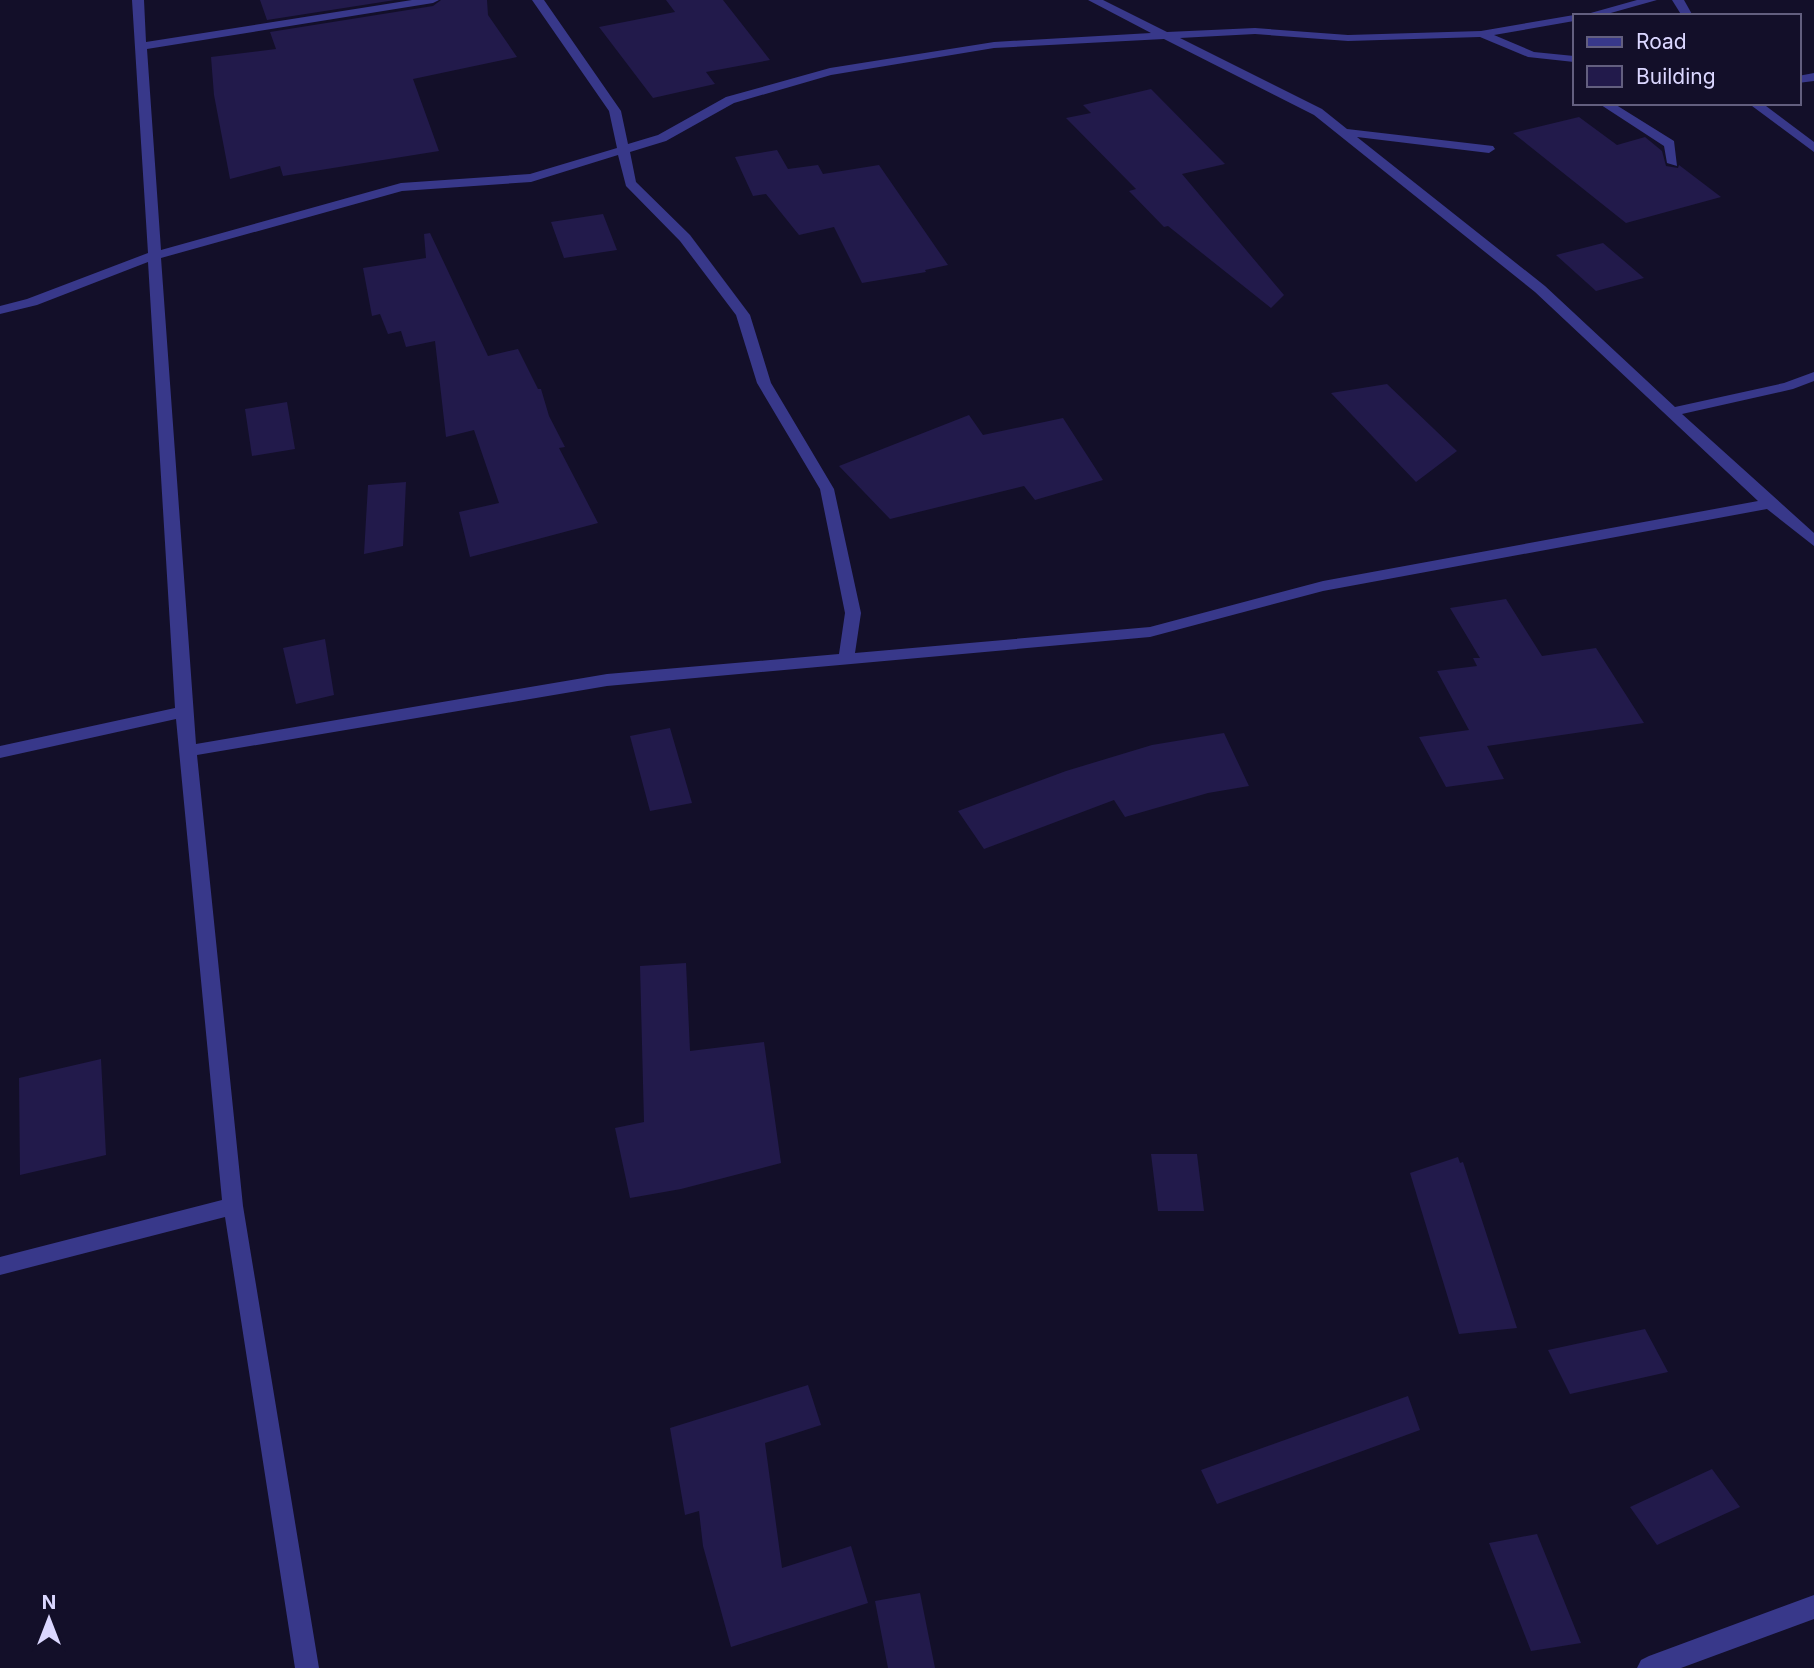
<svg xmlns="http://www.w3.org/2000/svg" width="1814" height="1668" viewBox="0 0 1814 1668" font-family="Inter,sans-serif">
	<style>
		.building { fill: #221a4b }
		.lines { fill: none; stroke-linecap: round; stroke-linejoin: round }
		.minor { fill: #38388a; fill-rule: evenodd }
	</style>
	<rect width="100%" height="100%" fill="#130f29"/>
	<path class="building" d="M260 0H395L267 20Z
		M441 0H487L488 15 517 57 413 79 439 151 283 176 280 166 230 179 214 95 211 57 276 49 270 32 433 6Z
		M666 0H723L770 60 706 72 715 84 653 98 599 27 675 12Z
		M1151 89 1225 164 1182 174 1284 295 1271 308 1168 226 1164 227 1129 191 1136 189 1066 118 1091 113 1083 105Z
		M1579 117 1617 145 1645 137 1662 151 1666 166 1678 168 1679 165 1721 197 1626 223 1513 133Z
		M777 150 788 169 818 165 823 174 879 165 948 265 925 270 926 272 862 283 834 227 799 235 766 194 753 196 735 157Z
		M603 214 617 250 564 258 551 222Z
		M430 233 488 356 518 349 538 389H541L549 416 565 447 559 448 598 523 470 557 459 512 499 503 474 430 446 437 435 341 406 347 401 331 388 334 380 314 372 316 363 268 426 258 424 234Z
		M1603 243 1644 278 1596 291 1556 255Z
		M1387 384 1457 451 1416 482 1331 393Z
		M287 402 295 449 252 456 245 409Z
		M969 415 983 435 1063 418 1103 480 1035 500 1024 486 890 519 839 466Z
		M406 482 403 546 364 554 368 485Z
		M1506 599 1542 656 1596 648 1644 723 1487 746 1504 779 1446 787 1419 737 1469 730 1437 671 1477 666 1473 658H1480L1450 608Z
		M325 639 334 695 296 704 283 648Z
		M670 728 692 803 650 811 630 736Z
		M1224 733 1249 786 1208 793 1125 817 1114 800 984 849 958 811 1066 771 1152 745Z
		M686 963 690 1051 764 1042 781 1163 681 1189 630 1198 615 1128 644 1122 640 966Z
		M101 1059 106 1155 20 1175 19 1078Z
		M1151 1154H1197L1204 1211H1158Z
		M1458 1157 1460 1163 1463 1162 1517 1328 1459 1334 1410 1173Z
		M1645 1329 1668 1372 1570 1394 1548 1350Z
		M808 1385 821 1425 765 1443 782 1568 851 1546 868 1603 731 1647 703 1546 699 1511 685 1515 670 1428Z
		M1408 1396 1420 1430 1217 1504 1201 1470Z
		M1712 1469 1740 1507 1657 1545 1630 1507Z
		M1537 1534 1581 1643 1531 1651 1489 1543Z
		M920 1593 935 1668H888L875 1601Z"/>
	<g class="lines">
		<path class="minor" d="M132 0H144L146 42 412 0H439L433 3 147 49 161 250 401 183 530 174 617 148 609 111 532 0H544L621 111 628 144 658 135 726 97 830 68 994 42 1151 33 1088 0H1103L1167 32 1255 28 1348 35 1481 31 1574 15 1578 16H1574V21L1494 35 1534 52 1574 56V62L1528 57 1480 37 1348 41 1255 34 1180 38 1322 109 1347 129 1493 146 1495 149 1489 153 1357 137 1545 286 1675 407 1784 383 1814 372V381L1793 389 1682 414 1814 533V546L1767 509 1323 591 1150 637 607 686 197 755 243 1206 319 1668H295L225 1217 0 1275V1257L222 1200 176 719 0 758V746L175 708 148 262 37 305 0 314V306L27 299 148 253ZM1164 39 1314 115 1535 292 1758 501 1323 581 1150 627 855 653 861 613 834 489 771 383 750 315 690 235 636 182 630 152 666 141 734 103 831 75 994 48ZM618 155 626 186 680 241 736 315 757 383 820 489 845 613 839 654 607 674 196 744 161 258 402 191 531 182Z
			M1637 0H1657L1600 16H1580Z
			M1672 0H1684L1693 16H1682Z
			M1814 73V81L1798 83V76Z
			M1598 103H1613L1674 141 1677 166 1667 163 1664 146Z
			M1748 103H1762L1814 142V152Z
			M1814 1595V1619L1681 1668H1637L1641 1660 1649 1656Z"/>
	</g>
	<rect x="1573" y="14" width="228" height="91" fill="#130f29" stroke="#635f7f" stroke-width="2"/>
	<rect x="1587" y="37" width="35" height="10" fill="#38388a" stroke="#635f7f" stroke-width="2"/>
	<text x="1636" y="49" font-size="21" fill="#dbd7ff">Road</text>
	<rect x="1587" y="66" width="35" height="21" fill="#221a4b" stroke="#635f7f" stroke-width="2"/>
	<text x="1636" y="84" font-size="21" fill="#dbd7ff">Building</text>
	<g transform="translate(49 1619)" stroke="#130f29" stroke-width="5" paint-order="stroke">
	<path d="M0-5L12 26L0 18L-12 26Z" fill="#dbd7ff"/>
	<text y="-10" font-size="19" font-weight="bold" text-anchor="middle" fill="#dbd7ff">N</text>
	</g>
</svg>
